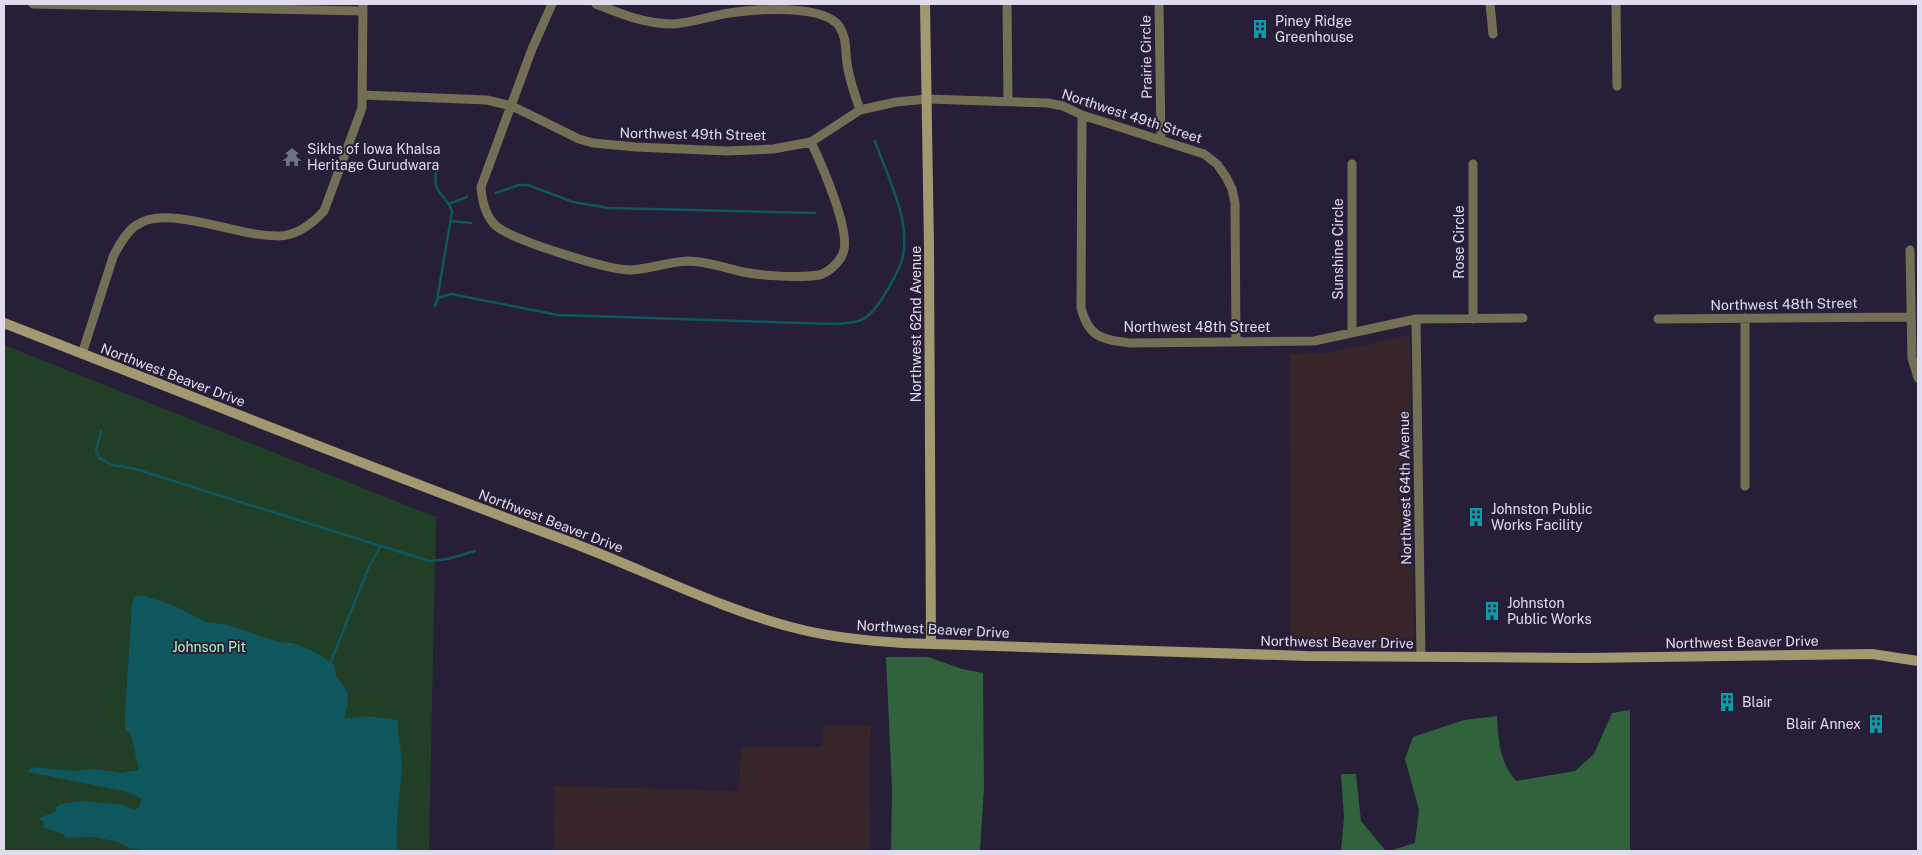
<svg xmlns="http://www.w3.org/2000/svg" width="1922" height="855" viewBox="0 0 1922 855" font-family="'Public Sans',sans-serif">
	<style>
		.industrial { fill: #382529 }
		.green { fill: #213e27 }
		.forest { fill: #30623b }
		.water { fill: #0f575f }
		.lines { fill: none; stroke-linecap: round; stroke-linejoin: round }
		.stream { stroke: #0f575f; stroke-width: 2.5 }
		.street { stroke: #746e55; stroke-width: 9 }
		.secondary { stroke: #a39870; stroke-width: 10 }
		.labels { text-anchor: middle; stroke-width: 4; stroke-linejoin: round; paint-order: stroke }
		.poi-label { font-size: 14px; fill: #e0dbed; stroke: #271e38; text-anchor: start }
		.street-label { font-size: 14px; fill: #e0dbed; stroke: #271e38 }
		.park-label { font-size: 14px; fill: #adf9ba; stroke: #271e38 }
	</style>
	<rect width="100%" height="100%" fill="#271e38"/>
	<path class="industrial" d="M1410 335 1414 638 1407 647 1402 648 1289 647 1290 354 1325 353Z
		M823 725 871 726 870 851H553L555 786 739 791 741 747H822Z"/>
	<path class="green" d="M4 345 436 517 429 851H4Z"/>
	<path class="forest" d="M886 657H928L962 669 983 673 984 788 980 851H891L892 789Z
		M1630 710V851H1389L1415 843 1419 810 1405 759 1413 737 1464 720 1497 716C1498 740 1500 763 1516 781L1575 771 1594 754 1612 713Z
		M1341 774H1356L1361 821 1386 851H1341L1344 817Z"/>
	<path class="water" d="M141 595 173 605 206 622 228 625 279 642 293 643 315 652 334 664 336 676 347 691 348 703 344 719 367 716 398 720C397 736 402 751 402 766 400 795 395 823 397 851H149L130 848 119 842 94 837 66 838 63 834 43 827 44 823 40 818 56 811V807L60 804 82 801 124 805 135 810 140 806 141 798 128 792 28 772 31 767 74 771 95 769 121 773 139 770 131 734 125 730V713L132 606 134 597Z"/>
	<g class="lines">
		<path class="stream" d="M436 173C432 195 448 195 452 212L437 300
			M496 193 519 185H528L573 202 609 208 815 213
			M449 204 467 197
			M451 221 471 223
			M435 306 438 298 451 294 558 315 833 324C862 324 870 319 885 294 891 284 897 273 901 263 914 226 887 176 875 141
			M101 431 96 451 99 458 113 465 135 469 429 561 448 559 475 551
			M331 661 369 567 381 546"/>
		<path class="street" d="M33 4 363 11
			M552 4 532 49 481 187C482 200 485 215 495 225 511 240 608 270 631 270 650 269 668 262 687 261 706 261 725 268 743 272 762 276 799 278 819 275 828 273 840 262 843 253 852 233 821 163 811 142
			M596 4C621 14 645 24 673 24 692 23 710 16 729 13 754 9 823 4 839 26 847 38 845 49 847 63 849 79 855 95 860 110
			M1007 4 1008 101
			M1159 4 1161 139
			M1490 4 1493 34
			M1616 4 1617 86
			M363 95 487 100 512 106 579 139 593 143 636 147 727 151 773 149 811 142 860 110 896 102 928 99 1048 103 1063 106 1082 115 1204 154 1217 164 1226 177 1232 189 1235 203 1236 342
			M1082 115 1081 308C1089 338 1102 339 1130 343L1314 341 1416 319 1523 318
			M1910 250 1912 358 1918 378
			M1745 318V486
			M1416 319 1421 657
			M1473 319V164
			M1658 319 1911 317
			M1352 333V164
			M82 354 113 257C119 245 125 234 135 226 146 218 160 217 172 218 207 220 244 236 278 236 297 236 312 224 324 211L362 108 363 4"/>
		<path class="secondary" d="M925 4 929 247 931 644
			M4 323C191 396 377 470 565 540 643 569 723 611 803 630 836 638 870 641 903 643L1307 656 1585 658 1872 654 1918 661"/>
	</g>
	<defs>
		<g id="building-bare" transform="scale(1.5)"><path d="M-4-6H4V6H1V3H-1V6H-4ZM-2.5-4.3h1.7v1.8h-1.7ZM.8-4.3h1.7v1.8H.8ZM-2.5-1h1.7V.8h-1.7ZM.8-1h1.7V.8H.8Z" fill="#0f9aa8" stroke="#271e38" stroke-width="2.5" paint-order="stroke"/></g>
		<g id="temple-bare" transform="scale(1.5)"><path d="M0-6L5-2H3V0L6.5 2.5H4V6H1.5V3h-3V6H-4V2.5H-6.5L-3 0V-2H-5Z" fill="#6b7280" stroke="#271e38" stroke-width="2.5" paint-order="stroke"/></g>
	</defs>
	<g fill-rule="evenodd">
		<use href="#building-bare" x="1260" y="29"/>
		<use href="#temple-bare" x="292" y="157"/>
		<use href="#building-bare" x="1476" y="517"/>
		<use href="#building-bare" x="1492" y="611"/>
		<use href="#building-bare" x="1727" y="702"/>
		<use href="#building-bare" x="1876" y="724"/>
	</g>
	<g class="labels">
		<g class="poi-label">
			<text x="1275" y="26">Piney Ridge<tspan x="1275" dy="16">Greenhouse</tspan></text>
			<text x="307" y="154">Sikhs of Iowa Khalsa<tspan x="307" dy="16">Heritage Gurudwara</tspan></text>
			<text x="1491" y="514">Johnston Public<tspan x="1491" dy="16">Works Facility</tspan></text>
			<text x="1507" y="608">Johnston<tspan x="1507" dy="16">Public Works</tspan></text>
			<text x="1742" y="707">Blair</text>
			<text x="1861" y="729" text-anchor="end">Blair Annex</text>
		</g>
		<g class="street-label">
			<text transform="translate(1146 57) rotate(-91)" y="5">Prairie Circle</text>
			<text transform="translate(1132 116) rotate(18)" y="5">Northwest 49th Street</text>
			<text transform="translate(693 134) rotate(1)" y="5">Northwest 49th Street</text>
			<text transform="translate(1459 242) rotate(-90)" y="5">Rose Circle</text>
			<text transform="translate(1338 249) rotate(-90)" y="5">Sunshine Circle</text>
			<text transform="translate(1784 304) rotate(-1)" y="5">Northwest 48th Street</text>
			<text transform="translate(916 324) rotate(-90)" y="5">Northwest 62nd Avenue</text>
			<text x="1197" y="332">Northwest 48th Street</text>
			<text transform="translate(173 375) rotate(21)" y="5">Northwest Beaver Drive</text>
			<text transform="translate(1405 488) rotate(-91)" y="5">Northwest 64th Avenue</text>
			<text transform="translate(551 521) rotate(21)" y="5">Northwest Beaver Drive</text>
			<text transform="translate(933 629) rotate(3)" y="5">Northwest Beaver Drive</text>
			<text transform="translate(1337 642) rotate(1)" y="5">Northwest Beaver Drive</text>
			<text transform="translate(1742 642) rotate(-1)" y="5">Northwest Beaver Drive</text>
		</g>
		<g class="park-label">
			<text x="209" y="652">Johnson Pit</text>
		</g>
	</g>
	<rect width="1922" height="855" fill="none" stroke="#e0dbed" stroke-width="10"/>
</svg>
